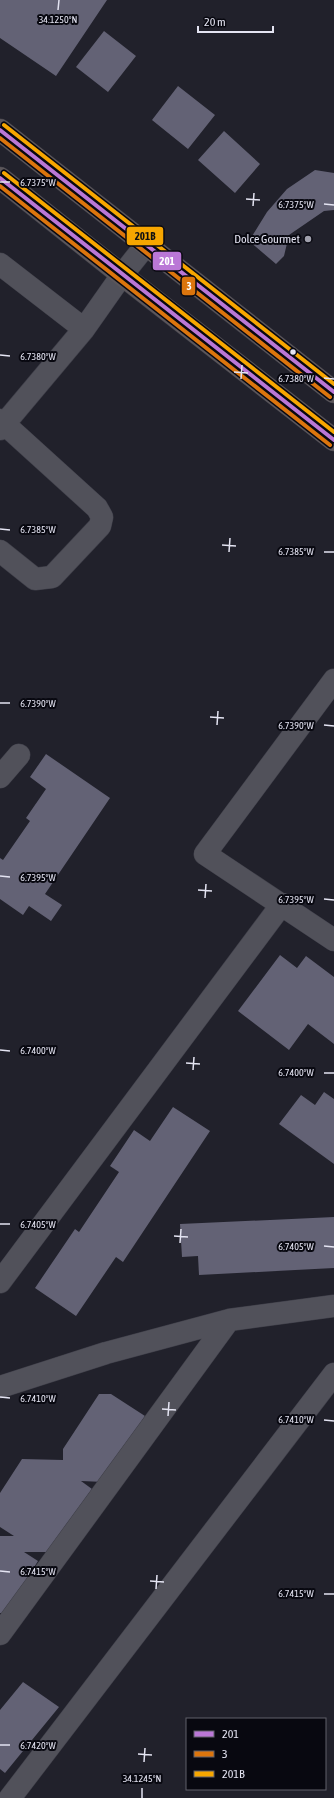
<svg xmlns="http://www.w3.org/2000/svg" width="334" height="1798" viewBox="0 0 334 1798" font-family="'Asap Condensed',sans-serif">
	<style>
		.building { fill: #636275 }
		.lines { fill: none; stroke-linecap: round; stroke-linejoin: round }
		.minor-casing { stroke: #3e3e48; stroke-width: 23 }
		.major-casing { stroke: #3e3e48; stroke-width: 23 }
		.minor { stroke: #51515a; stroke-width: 22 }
		.major { stroke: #5c575b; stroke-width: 22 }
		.bus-1-casing { stroke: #080810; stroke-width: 7 }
		.bus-2-casing { stroke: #080810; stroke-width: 7 }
		.bus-3-casing { stroke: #080810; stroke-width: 7 }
		.bus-1 { stroke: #ba77d6; stroke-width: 4 }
		.bus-2 { stroke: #dc750d; stroke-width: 4 }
		.bus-3 { stroke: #f7a600; stroke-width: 4 }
		.ticks { fill: none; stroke: #e4e4f2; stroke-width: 1.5 }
		.poi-dot { fill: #a0a0ac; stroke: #080810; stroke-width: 1.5 }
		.bus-dot { fill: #e4e4f2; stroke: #080810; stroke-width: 1.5 }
		.labels { text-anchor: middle; stroke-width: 4; stroke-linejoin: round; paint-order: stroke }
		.poi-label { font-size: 12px; fill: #e4e4f2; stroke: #080810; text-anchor: end }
		.ticks-label { font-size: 10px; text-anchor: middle; fill: #e4e4f2; stroke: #080810; stroke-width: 4; stroke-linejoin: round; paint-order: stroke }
		.line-badge { stroke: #080810; stroke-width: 1.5 }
		.badge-label { font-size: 11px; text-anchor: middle; font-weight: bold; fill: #fff }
		.pale-badge-label { font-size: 11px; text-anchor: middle; font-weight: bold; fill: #111 }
	</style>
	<rect width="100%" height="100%" fill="#21212b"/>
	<path class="building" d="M0 0H107L56 76 0 38Z
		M104 31 136 56 108 92 76 67Z
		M178 86 215 115 188 149 152 120Z
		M224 131 260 164 235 193 198 160Z
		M315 170 334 173V210L324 211 289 235 284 256 276 264 249 241 267 212 287 189Z
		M46 754 110 798 45 894 62 905 51 921 29 906 23 915 0 899V858L3 860 30 821 26 818 46 789 30 777Z
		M280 955 297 968 306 956 334 977V1044L308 1024 289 1050 238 1011Z
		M324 1092 334 1099V1164L279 1124 301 1095 315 1105Z
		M173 1107 210 1131 123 1262 116 1257 76 1316 35 1288 75 1229 79 1232 119 1172 110 1166 134 1130 150 1141Z
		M334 1217V1268L199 1275 198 1256 182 1257 180 1224Z
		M99 1394H111L145 1416 104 1482 81 1481 92 1489 52 1552H24L38 1561 5 1613H0V1536H14L0 1527V1493L22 1459 63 1460V1449Z
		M23 1682 59 1707 5 1773 0 1769V1710Z"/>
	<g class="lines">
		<g class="minor-casing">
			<path id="minor" d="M0 264 84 329 122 275 146 245
				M0 420 97 508 102 517 100 526 52 577 35 579 0 551
				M0 429 84 329
				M334 680 205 854 334 940
				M0 777 19 755
				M0 1282 282 904
				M0 1387 106 1353 229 1320 334 1306
				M0 1634 229 1320
				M10 1798 334 1374"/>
		</g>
		<g class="major-casing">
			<path id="major" d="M0 130 334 392
				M0 178 122 275 334 440"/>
		</g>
		<use href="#minor" class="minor"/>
		<use href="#major" class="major"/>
		<g class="bus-1-casing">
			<path id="bus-1" d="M0 130 334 392
				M0 178 334 440"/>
		</g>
		<g class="bus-2-casing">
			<path id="bus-2" d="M0 138 330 397
				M0 186 330 445"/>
		</g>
		<g class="bus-3-casing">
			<path id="bus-3" d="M4 125 334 384
				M4 173 334 432"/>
		</g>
		<use href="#bus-1" class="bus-1"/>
		<use href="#bus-2" class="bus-2"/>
		<use href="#bus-3" class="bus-3"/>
	</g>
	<path class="ticks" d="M58 10 59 0M0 182H10M246 199 260 200M324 204 334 205M253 206 254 193M0 355 10 356M234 372 248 373M324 378 334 379M241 379 242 365M0 529 10 530M222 545 236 546M229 552 230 538M324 552H334M0 703H10M210 717 224 718M217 725 218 711M324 725 334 726M0 876 10 877M198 890 212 891M205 898 206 884M324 899 334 900M0 1050 10 1051M186 1063 200 1064M193 1070 194 1057M324 1073H334M0 1224H10M174 1236 188 1237M180 1243 181 1229M324 1246 334 1247M0 1397 10 1398M162 1409 176 1410M168 1416 169 1402M324 1420 334 1421M0 1571 10 1572M150 1581 164 1582M156 1589 157 1575M324 1594H334M0 1745H10M138 1754 152 1755M144 1762 145 1748M142 1798V1788"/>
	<circle class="poi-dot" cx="308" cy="239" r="4"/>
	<circle class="bus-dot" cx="293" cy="352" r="3.5"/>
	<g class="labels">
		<g class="poi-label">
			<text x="300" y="243">Dolce Gourmet</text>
		</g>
	</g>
	<g class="ticks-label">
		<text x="58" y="23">34.1250°N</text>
		<text x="38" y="186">6.7375°W</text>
		<text x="296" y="208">6.7375°W</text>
		<text x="38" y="360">6.7380°W</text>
		<text x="296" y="382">6.7380°W</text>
		<text x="38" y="533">6.7385°W</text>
		<text x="296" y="555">6.7385°W</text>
		<text x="38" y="707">6.7390°W</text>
		<text x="296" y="729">6.7390°W</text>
		<text x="38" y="881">6.7395°W</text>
		<text x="296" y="903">6.7395°W</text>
		<text x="38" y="1054">6.7400°W</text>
		<text x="296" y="1076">6.7400°W</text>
		<text x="38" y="1228">6.7405°W</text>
		<text x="296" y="1250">6.7405°W</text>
		<text x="38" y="1402">6.7410°W</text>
		<text x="296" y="1423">6.7410°W</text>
		<text x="38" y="1575">6.7415°W</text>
		<text x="296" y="1597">6.7415°W</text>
		<text x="38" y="1749">6.7420°W</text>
		<text x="142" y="1782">34.1245°N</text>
	</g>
	<g class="line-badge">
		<rect x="126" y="226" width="38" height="20" rx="4" fill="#f7a600"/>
		<rect x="152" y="251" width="30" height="20" rx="4" fill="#ba77d6"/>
		<rect x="181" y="276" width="15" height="20" rx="4" fill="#dc750d"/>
	</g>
	<g class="badge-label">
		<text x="167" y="265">201</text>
		<text x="189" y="290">3</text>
	</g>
	<g class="pale-badge-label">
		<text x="145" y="240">201B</text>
	</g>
	<rect x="186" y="1718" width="140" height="72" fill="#080810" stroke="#60606a"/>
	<rect x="194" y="1731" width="20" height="6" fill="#ba77d6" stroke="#60606a"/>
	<text x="222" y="1738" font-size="12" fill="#e4e4f2">201</text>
	<rect x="194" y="1751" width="20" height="6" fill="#dc750d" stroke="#60606a"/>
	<text x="222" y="1758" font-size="12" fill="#e4e4f2">3</text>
	<rect x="194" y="1771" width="20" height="6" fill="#f7a600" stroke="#60606a"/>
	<text x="222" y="1778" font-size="12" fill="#e4e4f2">201B</text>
	<path d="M198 26v6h75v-6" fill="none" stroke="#e4e4f2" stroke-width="2"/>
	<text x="204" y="26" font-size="12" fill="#e4e4f2" stroke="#080810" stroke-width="3" paint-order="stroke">20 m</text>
</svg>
